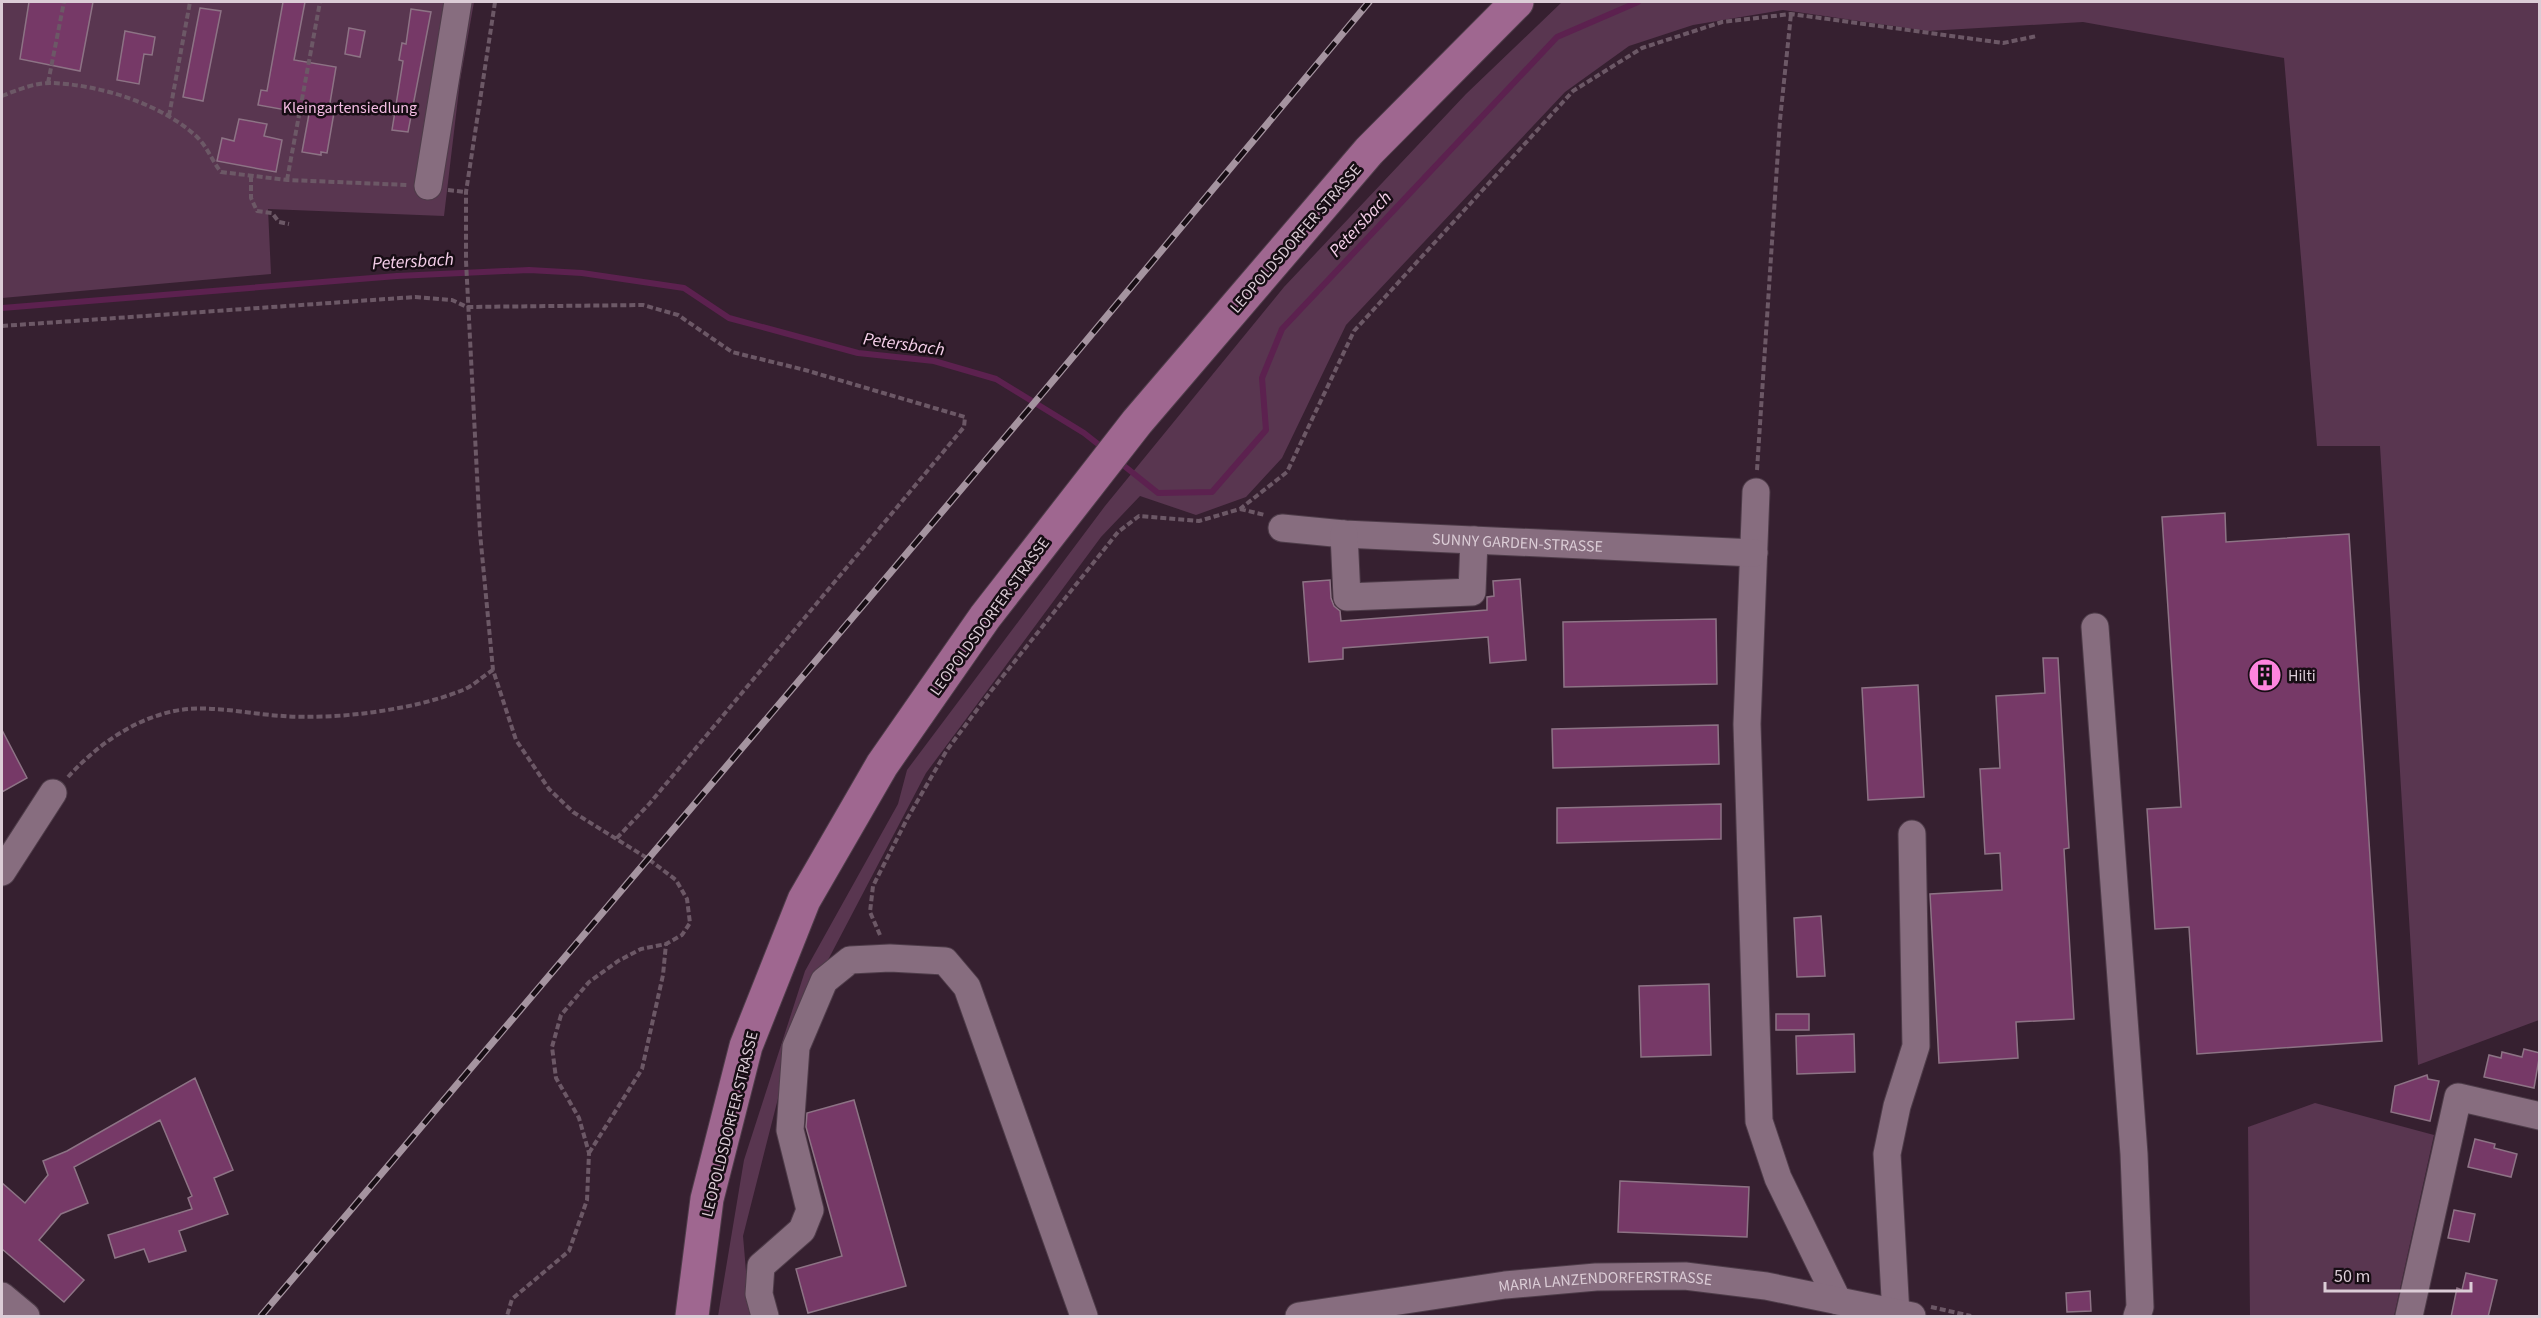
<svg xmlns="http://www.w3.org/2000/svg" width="2541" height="1318" viewBox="0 0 2541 1318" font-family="'Source Sans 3',sans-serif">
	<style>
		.green { fill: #593650 }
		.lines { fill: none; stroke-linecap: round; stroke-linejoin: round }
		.stream { stroke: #5c214f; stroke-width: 6 }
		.building { fill: #763967; stroke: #8d7385; stroke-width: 1.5 }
		.minor-casing { stroke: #4e3c49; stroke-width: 29 }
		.major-casing { stroke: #4e3c49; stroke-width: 35 }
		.path { stroke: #6c5866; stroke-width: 4; stroke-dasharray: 6 3; stroke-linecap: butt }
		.minor { stroke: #876d7f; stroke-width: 27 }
		.major { stroke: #9f6790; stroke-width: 33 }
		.rail-casing { stroke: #a594a0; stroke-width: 7 }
		.rail { stroke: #170d14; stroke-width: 4.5; stroke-dasharray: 14; stroke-linecap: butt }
		.labels { text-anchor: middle; stroke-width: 5; stroke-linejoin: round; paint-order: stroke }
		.park-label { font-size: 16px; fill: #f4bde3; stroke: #170d14 }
		.street-label { font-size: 16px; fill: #dbccd6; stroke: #170d14 }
		.poi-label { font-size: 16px; fill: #dbccd6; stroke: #170d14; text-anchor: start }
		.water-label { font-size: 18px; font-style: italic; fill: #f6d0ea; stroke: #170d14 }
	</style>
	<rect width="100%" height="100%" fill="#362030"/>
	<path class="green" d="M2 2H474L460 81 444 216 268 209 271 274 2 298Z
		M1562 2H2539V1020L2418 1065 2380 446H2317L2284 58 2083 22 1928 31 1783 10 1693 25 1629 46 1565 92 1346 325 1282 458 1246 497 1196 515 1140 496 1101 537 926 773 818 979 786 1067 743 1236 746 1271 758 1316H718L744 1160 805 971 898 804 907 770 1105 506 1284 287 1466 94Z
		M2315 1103 2434 1135 2394 1316H2250L2248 1127Z"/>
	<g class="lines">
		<path class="stream" d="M2 308 397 276 529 270 582 273 684 288 729 318 858 353 934 361 996 379 1084 433 1103 448
			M1118 461 1158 493 1212 492 1266 430 1262 378 1282 329 1557 37 1638 2"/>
	</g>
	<path class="building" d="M29 2H93L80 71 20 59Z
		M283 2H305L294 60 336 67 330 103 335 107 327 153 321 152V155L302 152 309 114 258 105 261 90 267 91Z
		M200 8 221 11 203 101 183 97Z
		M411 9 431 12 408 132 392 130 403 61 399 60 402 43 406 44Z
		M349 28 365 31 360 57 345 54Z
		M125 31 155 37 152 55 144 54 139 84 117 80Z
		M239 119 267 124 264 136 282 140 276 172 217 161 222 138 234 141Z
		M2225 513 2226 542 2349 534 2382 1041 2197 1054 2189 927 2155 929 2147 809 2181 807 2162 517Z
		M1520 579 1526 660 1490 663 1488 637 1343 648V659L1309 662 1303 582 1330 580 1331 598 1334 606 1340 611 1341 621 1487 610V597L1494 596 1493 581Z
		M1716 619 1717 684 1564 687 1563 622Z
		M2043 658H2058L2069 848 2064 849 2074 1019 2016 1022 2018 1058 1939 1063 1930 894 2002 890 2000 853 1985 854 1980 769 2000 768 1996 696 2045 693Z
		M1918 685 1924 797 1868 800 1862 688Z
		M1718 725 1719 764 1553 768 1552 729Z
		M2 730 27 778 2 792Z
		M1721 804V839L1557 843V808Z
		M1821 916 1825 976 1797 977 1794 918Z
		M1709 984 1711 1055 1641 1057 1639 986Z
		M1776 1014H1809V1030H1776Z
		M1854 1034 1855 1072 1797 1074 1796 1036Z
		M2524 1049 2540 1053 2534 1088 2484 1077 2489 1055 2501 1058 2502 1052 2522 1057Z
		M2427 1075 2428 1079 2439 1081 2430 1121 2391 1112 2395 1086Z
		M195 1078 233 1170 214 1178 228 1214 179 1231 186 1251 149 1262 144 1249 115 1258 108 1235 192 1209 188 1198 192 1196 160 1120 74 1167 88 1203 61 1214 39 1240 84 1280 64 1302 2 1249V1183L25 1203 48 1175 43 1161 67 1151Z
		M854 1100 906 1286 808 1313 796 1269 842 1256 806 1127 807 1113Z
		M2475 1139 2495 1144 2494 1148 2517 1154 2511 1177 2468 1167Z
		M1620 1181 1749 1187 1747 1237 1618 1232Z
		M2454 1210 2475 1214 2469 1242 2448 1238Z
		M2466 1273 2497 1280 2488 1317H2451L2457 1288 2462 1290Z
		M2090 1291 2091 1311 2067 1312 2066 1293Z"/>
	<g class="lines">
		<g class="minor-casing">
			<g id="minor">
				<path d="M428 186 458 2"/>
				<path d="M1756 492 1747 724 1759 1121 1778 1178 1838 1301"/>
				<path id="s1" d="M1282 528 1344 534 1754 553"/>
				<path d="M1344 534 1347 597 1472 592 1474 540"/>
				<path d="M2095 627 2134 1154 2140 1307 2137 1316"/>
				<path d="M2 872 53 793"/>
				<path d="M2 1296 26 1316"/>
				<path d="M1896 1315 1887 1154 1897 1106 1916 1046 1912 834"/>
				<path d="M765 1316 759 1294 761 1266 802 1230 810 1210 790 1130 796 1047 824 981 850 960 890 958 945 961 967 987 1084 1316"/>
				<path id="s2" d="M1299 1316 1505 1285 1596 1277 1685 1276 1766 1286 1912 1316"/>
				<path d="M2409 1316 2458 1097 2540 1116"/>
			</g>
		</g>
		<g class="major-casing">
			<path id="major" d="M692 1316 707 1199 746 1046 804 900 882 765 985 617 1137 422 1369 151 1517 2"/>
		</g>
		<path class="path" d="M495 2 466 192V261L480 533 493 670 516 740 549 789 573 812 647 858 676 880 687 899 690 923 682 935 666 944 641 949 618 961 589 982 561 1015 552 1047 556 1078 579 1118 589 1153 587 1200 569 1251 512 1299 507 1316
			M48 83 64 2
			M2 96C17 90 34 83 50 83 98 84 163 104 198 138 208 148 212 161 221 172L287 180 408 185
			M169 116 190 2
			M251 176V198L257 211 272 213 279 222 289 224
			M287 180 320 2
			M448 190 466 192
			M2 326 415 297 452 300 467 307 643 305 678 315 732 352 805 370 965 417 964 427 650 803 616 839
			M1757 470 1780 120 1791 14
			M1240 509 1265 515
			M68 777C96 746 132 720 174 711 210 704 247 714 283 716 336 720 414 710 463 690 473 686 483 676 493 670
			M880 935 870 912 873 886 907 819 947 750 991 691 1118 532 1139 516 1199 521 1240 509 1287 472 1354 331 1573 91 1642 48 1722 22 1791 14 2003 43 2037 36
			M589 1153 642 1069 663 975 666 944
			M1931 1307 1971 1316"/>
		<use href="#minor" class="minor"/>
		<use href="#major" class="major"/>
		<g class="rail-casing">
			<path id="rail" d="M261 1316 1046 389 1369 2"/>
		</g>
		<use href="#rail" class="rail"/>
	</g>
	<defs>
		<g id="building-disc" transform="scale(1.725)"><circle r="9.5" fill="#fe85df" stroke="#170d14"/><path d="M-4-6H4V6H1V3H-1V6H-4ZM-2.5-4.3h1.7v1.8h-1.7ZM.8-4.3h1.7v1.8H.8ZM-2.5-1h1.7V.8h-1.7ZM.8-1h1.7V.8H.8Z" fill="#111"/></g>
	</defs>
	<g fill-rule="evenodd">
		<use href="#building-disc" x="2265" y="675"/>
	</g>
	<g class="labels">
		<g class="park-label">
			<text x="350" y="113">Kleingartensiedlung</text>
		</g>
		<g class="street-label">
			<text transform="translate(1295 238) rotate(-49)" y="6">LEOPOLDSDORFER STRASSE</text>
			<text dy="6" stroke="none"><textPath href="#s1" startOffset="236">SUNNY GARDEN-STRASSE</textPath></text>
			<text transform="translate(989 616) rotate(-54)" y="6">LEOPOLDSDORFER STRASSE</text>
			<text transform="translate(729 1124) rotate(-76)" y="6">LEOPOLDSDORFER STRASSE</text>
			<text dy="6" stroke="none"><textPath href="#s2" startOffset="309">MARIA LANZENDORFERSTRASSE</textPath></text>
		</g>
		<g class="poi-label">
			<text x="2288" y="681">Hilti</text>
		</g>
		<g class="water-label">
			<text transform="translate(1360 224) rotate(-47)" y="6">Petersbach</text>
			<text transform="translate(413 261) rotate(-3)" y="6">Petersbach</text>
			<text transform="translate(904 344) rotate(8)" y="6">Petersbach</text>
		</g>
	</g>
	<rect width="2541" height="1318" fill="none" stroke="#dbccd6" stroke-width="6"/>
	<path d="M2325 1282v9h146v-9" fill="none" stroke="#dbccd6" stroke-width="3"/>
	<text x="2334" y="1282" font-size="18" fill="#dbccd6" stroke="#170d14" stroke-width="4.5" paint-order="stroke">50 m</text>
</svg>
